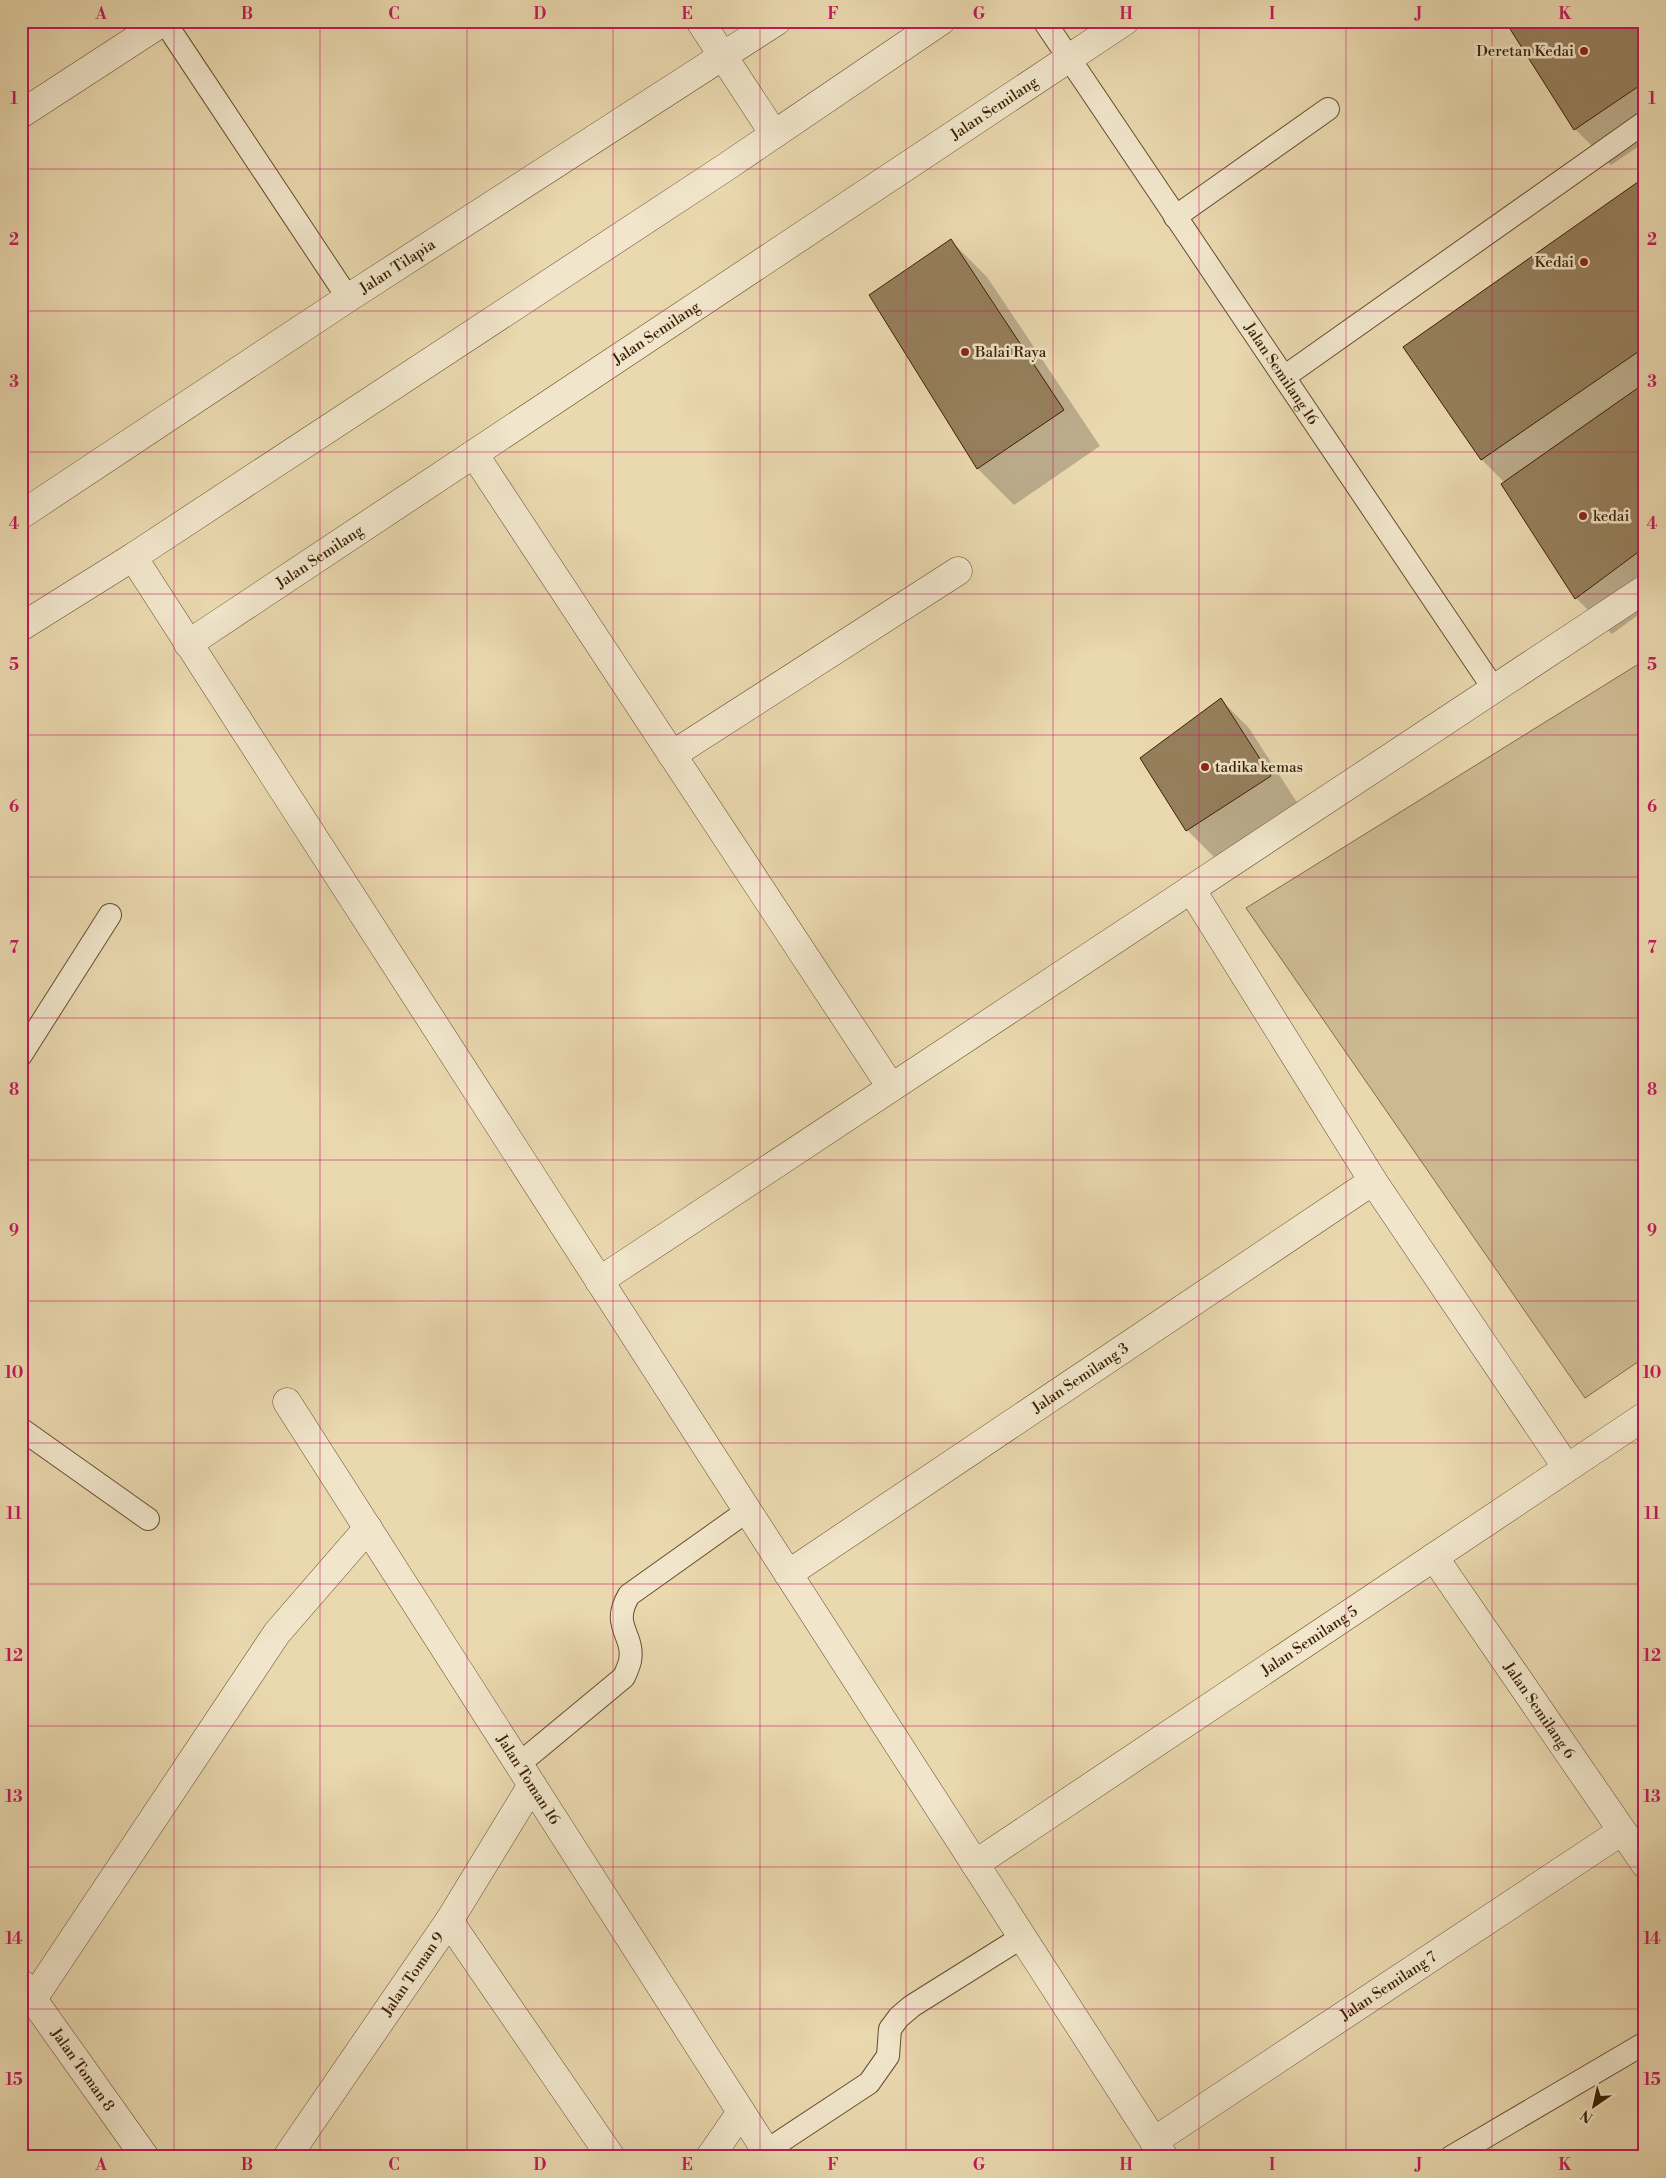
<svg xmlns="http://www.w3.org/2000/svg" width="1666" height="2178" viewBox="0 0 1666 2178" font-family="'Libre Bodoni',serif">
	<style>
		.green { fill: #ccb992; stroke: #846c4a }
		.shadow { fill: #0003 }
		.building { fill: #967f5c; stroke: #3b1f02 }
		.lines { fill: none; stroke-linecap: round; stroke-linejoin: round }
		.service-casing { stroke: #674d2d; stroke-width: 24 }
		.minor-casing { stroke: #674d2d; stroke-width: 29 }
		.service { stroke: #f1e6cb; stroke-width: 22 }
		.minor { stroke: #f1e6cb; stroke-width: 28 }
		.grid { fill: none; stroke: #c2185b; stroke-width: 1; stroke-opacity: 0.55 }
		.poi-dot { fill: #8f2418; stroke: #f1e6cb; stroke-width: 2 }
		.labels { text-anchor: middle; stroke-width: 5; stroke-linejoin: round; paint-order: stroke }
		.poi-label { font-size: 15px; fill: #3b1f02; stroke: #f1e6cb; text-anchor: start }
		.street-label { font-size: 15px; fill: #3b1f02; stroke: #f1e6cb }
		.neatline { fill: none; stroke: #c2185b; stroke-width: 2 }
		.grid-label { font-size: 16px; text-anchor: middle; font-weight: bold; fill: #c2185b }
	</style>
	<rect width="100%" height="100%" fill="#ead8af"/>
	<filter id="stains"><feTurbulence type="fractalNoise" baseFrequency=".004" numOctaves="4"/><feColorMatrix values="0 0 0 0 .2 0 0 0 0 .09 0 0 0 0 .02 0 0 0 .5 -.17"/></filter>
	<radialGradient id="worn" r=".72"><stop offset=".6" stop-color="#630" stop-opacity="0"/><stop offset="1" stop-color="#630" stop-opacity=".3"/></radialGradient>
	<path class="green" d="M1645 660V1357L1585 1398 1246 908Z"/>
	<path class="shadow" d="M1505 21H1645V142L1611 165 1575 129Z
		M1645 179V610L1612 634 1576 598 1505 483 1481 459Z
		M951 241 987 277 1100 446 1014 505 978 469 871 295Z
		M1221 700 1249 728 1298 804 1215 858 1187 830Z"/>
	<path class="building" d="M1505 21H1645V82L1574 130Z
		M1645 177V347L1481 460 1403 347Z
		M951 239 1064 410 977 469 869 295Z
		M1645 383V547L1575 599 1501 484Z
		M1221 698 1271 776 1186 831 1140 758Z"/>
	<g class="lines">
		<g class="service-casing">
			<g id="service">
				<path d="M164 21 348 298"/>
				<path id="s1" d="M1044 21 1494 689"/>
				<path d="M1175 217 1328 109"/>
				<path d="M1284 377 1645 122"/>
				<path d="M21 1055 110 915"/>
				<path d="M21 1429 148 1519"/>
				<path d="M519 1764 624 1677C626 1672 629 1666 630 1661 635 1634 610 1627 629 1595L747 1511"/>
				<path d="M766 2151 869 2083 888 2056 890 2029 899 2017 912 2006 1022 1937"/>
				<path d="M1451 2157 1645 2043"/>
			</g>
		</g>
		<g class="minor-casing">
			<g id="minor">
				<path d="M700 21 774 134"/>
				<path d="M21 114 164 21"/>
				<path d="M474 454 891 1087"/>
				<path id="s2" d="M21 515 348 298 777 21"/>
				<path d="M133 557 1164 2157"/>
				<path d="M21 627 133 557 726 167 941 21"/>
				<path id="s3" d="M188 644 1125 21"/>
				<path d="M672 755 958 571"/>
				<path d="M1191 889 1373 1181 1567 1468"/>
				<path d="M599 1281 1645 589"/>
				<path id="s4" d="M287 1402 770 2157"/>
				<path id="s5" d="M1434 1557 1645 1864"/>
				<path id="s6" d="M788 1574 1373 1181"/>
				<path id="s7" d="M975 1864 1645 1416"/>
				<path d="M449 1921 611 2157"/>
				<path id="s8" d="M22 1984 145 2157"/>
				<path d="M33 1999 277 1633 368 1528"/>
				<path id="s9" d="M1154 2141 1622 1831"/>
				<path id="s10" d="M287 2157 449 1921 532 1785"/>
				<path d="M710 2157 741 2112"/>
			</g>
		</g>
		<use href="#service" class="service"/>
		<use href="#minor" class="minor"/>
	</g>
	<path class="grid" d="M174 21V2157M320 21V2157M467 21V2157M613 21V2157M760 21V2157M906 21V2157M1053 21V2157M1199 21V2157M1346 21V2157M1492 21V2157M21 169H1645M21 311H1645M21 452H1645M21 594H1645M21 735H1645M21 877H1645M21 1018H1645M21 1160H1645M21 1301H1645M21 1443H1645M21 1584H1645M21 1726H1645M21 1867H1645M21 2009H1645"/>
	<g class="poi-dot">
		<circle cx="1584" cy="51" r="5"/>
		<circle cx="1584" cy="262" r="5"/>
		<circle cx="965" cy="352" r="5"/>
		<circle cx="1583" cy="516" r="5"/>
		<circle cx="1205" cy="767" r="5"/>
	</g>
	<g class="labels">
		<g class="poi-label">
			<text x="1574" y="56" text-anchor="end">Deretan Kedai</text>
			<text x="1574" y="267" text-anchor="end">Kedai</text>
			<text x="975" y="357">Balai Raya</text>
			<text x="1593" y="521">kedai</text>
			<text x="1215" y="772">tadika kemas</text>
		</g>
		<g class="street-label">
			<text dy="5" stroke="none"><textPath href="#s3" startOffset="968">Jalan Semilang</textPath></text>
			<text dy="5" stroke="none"><textPath href="#s2" startOffset="451">Jalan Tilapia</textPath></text>
			<text dy="5" stroke="none"><textPath href="#s3" startOffset="562">Jalan Semilang</textPath></text>
			<text dy="5" stroke="none"><textPath href="#s1" startOffset="425">Jalan Semilang 16</textPath></text>
			<text dy="5" stroke="none"><textPath href="#s3" startOffset="158">Jalan Semilang</textPath></text>
			<text dy="5" stroke="none"><textPath href="#s6" startOffset="352">Jalan Semilang 3</textPath></text>
			<text dy="5" stroke="none"><textPath href="#s7" startOffset="402">Jalan Semilang 5</textPath></text>
			<text dy="5" stroke="none"><textPath href="#s5" startOffset="186">Jalan Semilang 6</textPath></text>
			<text dy="5" stroke="none"><textPath href="#s4" startOffset="448">Jalan Toman 16</textPath></text>
			<text dy="5" stroke="none"><textPath href="#s10" startOffset="222">Jalan Toman 9</textPath></text>
			<text dy="5" stroke="none"><textPath href="#s9" startOffset="281">Jalan Semilang 7</textPath></text>
			<text dy="5" stroke="none"><textPath href="#s8" startOffset="105">Jalan Toman 8</textPath></text>
		</g>
	</g>
	<rect width="1666" height="2178" fill="none" stroke="#ead8af" stroke-width="55"/>
	<g transform="translate(1594 2106) rotate(214)" stroke="#f1e6cb" stroke-width="4" paint-order="stroke">
	<path d="M0-4L9 19L0 12L-9 19Z" fill="#3b1f02"/>
	<text y="-8" font-size="14" font-weight="bold" text-anchor="middle" fill="#3b1f02">N</text>
	</g>
	<rect x="28" y="28" width="1610" height="2122" class="neatline"/>
	<g class="grid-label">
		<text x="101" y="19">A</text>
		<text x="247" y="19">B</text>
		<text x="394" y="19">C</text>
		<text x="540" y="19">D</text>
		<text x="687" y="19">E</text>
		<text x="833" y="19">F</text>
		<text x="979" y="19">G</text>
		<text x="1126" y="19">H</text>
		<text x="1272" y="19">I</text>
		<text x="1419" y="19">J</text>
		<text x="1565" y="19">K</text>
		<text x="14" y="104">1</text>
		<text x="1652" y="104">1</text>
		<text x="14" y="245">2</text>
		<text x="1652" y="245">2</text>
		<text x="14" y="387">3</text>
		<text x="1652" y="387">3</text>
		<text x="14" y="529">4</text>
		<text x="1652" y="529">4</text>
		<text x="14" y="670">5</text>
		<text x="1652" y="670">5</text>
		<text x="14" y="812">6</text>
		<text x="1652" y="812">6</text>
		<text x="14" y="953">7</text>
		<text x="1652" y="953">7</text>
		<text x="14" y="1095">8</text>
		<text x="1652" y="1095">8</text>
		<text x="14" y="1236">9</text>
		<text x="1652" y="1236">9</text>
		<text x="14" y="1378">10</text>
		<text x="1652" y="1378">10</text>
		<text x="14" y="1519">11</text>
		<text x="1652" y="1519">11</text>
		<text x="14" y="1661">12</text>
		<text x="1652" y="1661">12</text>
		<text x="14" y="1802">13</text>
		<text x="1652" y="1802">13</text>
		<text x="14" y="1944">14</text>
		<text x="1652" y="1944">14</text>
		<text x="14" y="2085">15</text>
		<text x="1652" y="2085">15</text>
		<text x="101" y="2170">A</text>
		<text x="247" y="2170">B</text>
		<text x="394" y="2170">C</text>
		<text x="540" y="2170">D</text>
		<text x="687" y="2170">E</text>
		<text x="833" y="2170">F</text>
		<text x="979" y="2170">G</text>
		<text x="1126" y="2170">H</text>
		<text x="1272" y="2170">I</text>
		<text x="1419" y="2170">J</text>
		<text x="1565" y="2170">K</text>
	</g>
	<rect width="100%" height="100%" filter="url(#stains)"/>
	<rect width="100%" height="100%" fill="url(#worn)"/>
</svg>
